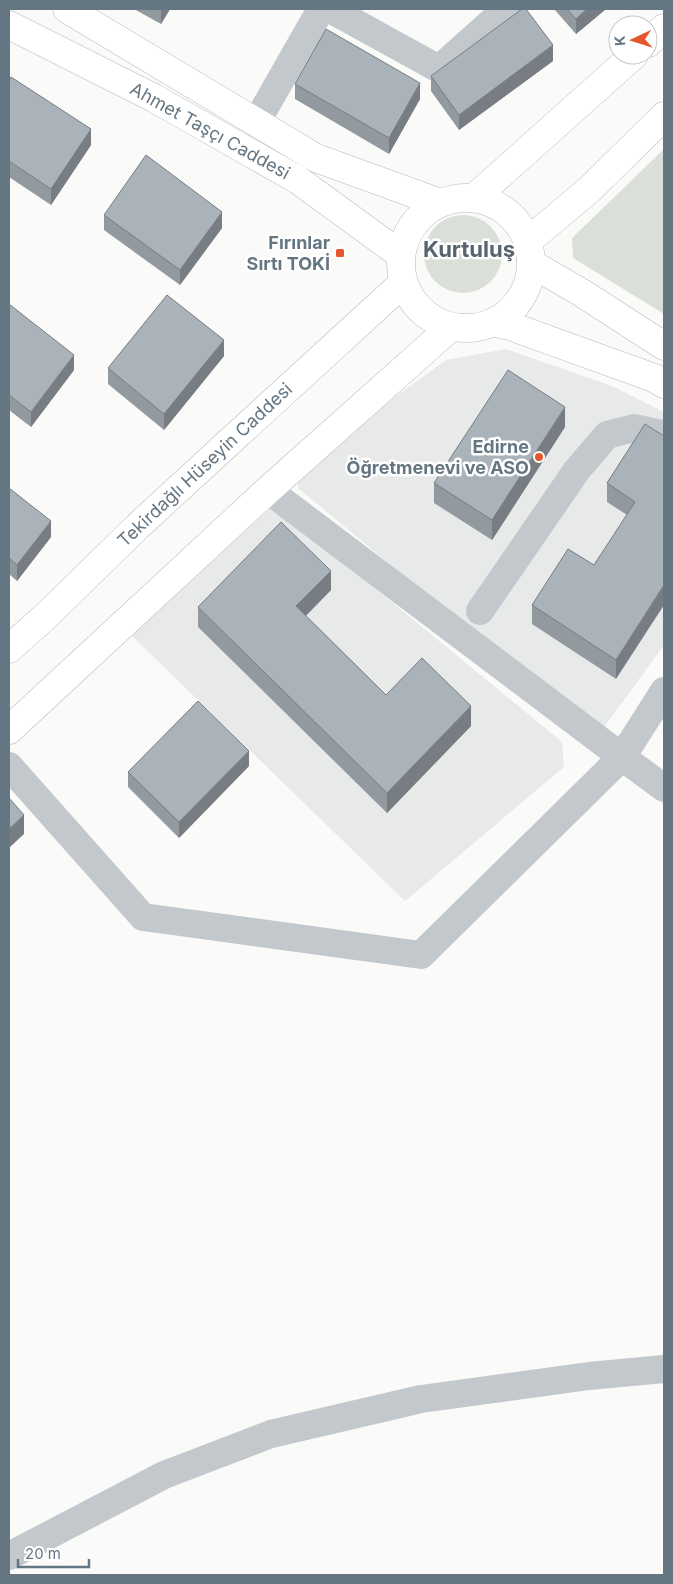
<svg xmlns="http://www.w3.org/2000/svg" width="673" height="1584" viewBox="0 0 673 1584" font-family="Inter,sans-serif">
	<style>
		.built { fill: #e8e9e9 }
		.green { fill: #dadfd7 }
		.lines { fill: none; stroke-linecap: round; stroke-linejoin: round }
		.major-casing { stroke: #b5babe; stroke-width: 29 }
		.minor { stroke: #c3c8cc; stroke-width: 28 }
		.major { stroke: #fff; stroke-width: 28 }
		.wall { fill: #929a9f }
		.shaded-wall { fill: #777d82 }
		.building { fill: #aab3b9; stroke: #777d82 }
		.poi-dot { fill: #e4572e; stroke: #fff; stroke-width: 2 }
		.labels { text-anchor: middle; stroke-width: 5; stroke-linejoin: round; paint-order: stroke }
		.street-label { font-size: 18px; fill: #657683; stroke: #fff }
		.poi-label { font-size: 18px; font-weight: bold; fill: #657683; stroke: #fff; text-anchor: end }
		.district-label { font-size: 22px; font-weight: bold; fill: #57646e; stroke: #fff }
	</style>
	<rect width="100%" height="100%" fill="#fafaf8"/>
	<path class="built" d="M506 349 612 386 664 412V645L605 726 590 730 298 488 296 469 446 360Z
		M274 505 562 742 564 767 405 901 132 636Z"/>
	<path class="green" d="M664 149V314L573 258 572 238Z
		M424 254a39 39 0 1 1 78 0a39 39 0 1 1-78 0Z"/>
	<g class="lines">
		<g class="major-casing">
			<path id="major" d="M67 9 316 158 440 203
				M9 25 154 98 298 180 401 255
				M648 43 664 28
				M401 263a65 65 0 1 1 130 0a65 65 0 1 1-130 0Z
				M474 198 634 55
				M528 241 590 189 664 116
				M532 264 582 293 664 346
				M495 323 510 326 654 378 664 384
				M9 649 48 614 138 526 225 446 403 283
				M9 730 268 490 451 327"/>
		</g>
		<path class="minor" d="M330 9 439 69 506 9
			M256 123 321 9
			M480 611 577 470 607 435 634 428 661 434 664 436
			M664 691 622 757 664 788
			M9 766 143 917 421 955 622 757 268 490
			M9 1556 164 1475 271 1434 421 1399 589 1376 664 1369"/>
		<use href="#major" class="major"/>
	</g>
	<path class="wall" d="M134 9H170L161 24Z
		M554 9H606L576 34Z
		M553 61 459 130 431 91V76Z
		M9 81 91 145 51 205 9 177Z
		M295 84 420 99 389 154 295 99Z
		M104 215 222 228 180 285 104 230Z
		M9 304 74 370 31 427 9 410Z
		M224 356 164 430 108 384V368Z
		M645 424 616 679 532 624V605L594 565 627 515 607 502V483Z
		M565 427 492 540 434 503V483Z
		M9 488 51 537 17 581 9 574Z
		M331 590 306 616 386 695 471 726 387 813 198 627V607Z
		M249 766 179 838 128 787V772Z"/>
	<path class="shaded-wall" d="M161 9H170L161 24Z
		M587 9H606L576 34V19Z
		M553 45V61L459 130V115Z
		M420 83V99L389 154V138Z
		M91 129V145L51 205V189Z
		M222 212V228L180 285V270Z
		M224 340V356L164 430V414Z
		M74 355V370L31 427V412Z
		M565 407V427L492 540V520Z
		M51 521V537L17 581V565Z
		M331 571V590L296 625V606Z
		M664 585V605L616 679V660Z
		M471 706V726L387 813V793Z
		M249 751V766L179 838V822Z
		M24 815V834L9 848V829Z"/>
	<path class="building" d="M522 9H526L553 45 459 115 431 76Z
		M567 9H587L576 19Z
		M326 29 420 83 389 138 295 84Z
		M11 77 91 129 51 189 9 161V81Z
		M146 155 222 212 180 270 104 215Z
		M167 295 224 340 164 414 108 368Z
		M9 304 74 355 31 412 9 395Z
		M508 370 565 407 492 520 434 483Z
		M645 424 664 436V585L616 660 532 605 568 549 594 565 635 502 607 483Z
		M9 488 51 521 17 565 9 558Z
		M281 522 331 571 296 606 386 695 422 658 471 706 387 793 198 607Z
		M198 701 249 751 179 822 128 772Z
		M9 798 24 815 9 829Z"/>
	<g class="poi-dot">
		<rect x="335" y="248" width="10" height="10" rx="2.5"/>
		<circle cx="539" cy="457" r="5"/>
	</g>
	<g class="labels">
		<g class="street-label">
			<text transform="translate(210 131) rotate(29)" y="6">Ahmet Taşçı Caddesi</text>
			<text transform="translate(205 465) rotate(-43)" y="6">Tekirdağlı Hüseyin Caddesi</text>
		</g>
		<g class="poi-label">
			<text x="330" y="249">Fırınlar<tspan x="330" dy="21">Sırtı TOKİ</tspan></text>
			<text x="529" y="453">Edirne<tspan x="529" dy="21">Öğretmenevi ve ASO</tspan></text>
		</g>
		<g class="district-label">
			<text x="469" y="257">Kurtuluş</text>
		</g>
	</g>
	<rect width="673" height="1584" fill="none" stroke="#657683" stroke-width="20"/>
	<g transform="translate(633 40) rotate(266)"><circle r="24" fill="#ffffff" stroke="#c1c8cd"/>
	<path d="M0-4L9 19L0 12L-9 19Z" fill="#e4572e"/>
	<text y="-8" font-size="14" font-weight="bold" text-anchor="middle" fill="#657683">K</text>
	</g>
	<path d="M18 1559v8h71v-8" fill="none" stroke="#657683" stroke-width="2.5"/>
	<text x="25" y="1559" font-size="15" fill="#657683" stroke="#ffffff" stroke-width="4" paint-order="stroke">20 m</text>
</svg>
